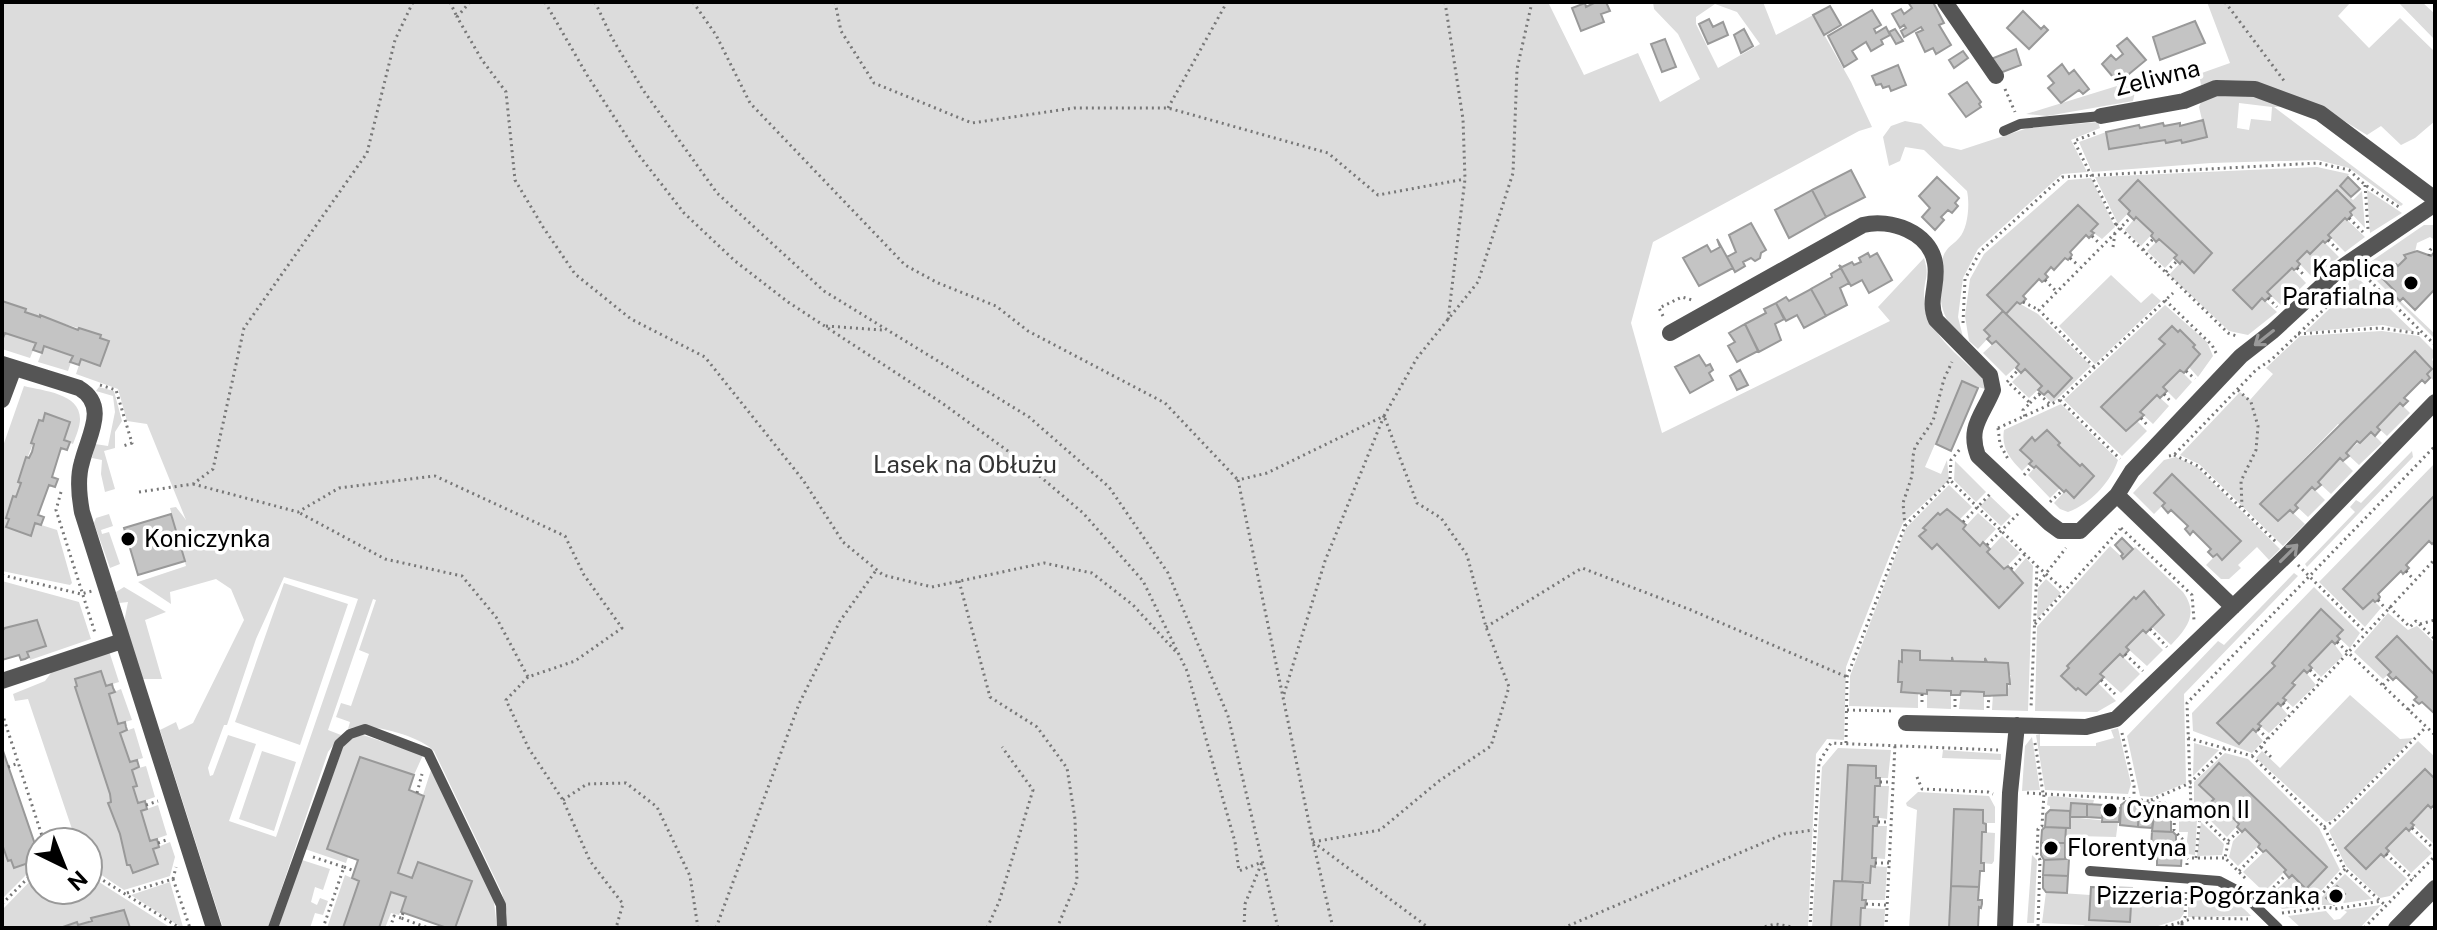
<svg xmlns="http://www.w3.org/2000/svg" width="2437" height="930" viewBox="0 0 2437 930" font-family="'Public Sans',sans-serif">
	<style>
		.green { fill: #dcdcdc; fill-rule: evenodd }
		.building { fill: #c4c4c4; stroke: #999; stroke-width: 2 }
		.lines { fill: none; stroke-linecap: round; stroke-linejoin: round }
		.path { stroke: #777; stroke-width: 3; stroke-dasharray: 2 4; stroke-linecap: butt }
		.service { stroke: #555; stroke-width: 10 }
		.minor { stroke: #555; stroke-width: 16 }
		.oneway { stroke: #999 }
		.poi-dot { fill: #000; stroke: #fff; stroke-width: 3 }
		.labels { text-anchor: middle; stroke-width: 7; stroke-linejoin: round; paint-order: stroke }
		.street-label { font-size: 24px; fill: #000; stroke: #fff }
		.poi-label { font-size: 24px; fill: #000; stroke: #fff; text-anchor: start }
		.park-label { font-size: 24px; fill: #333; stroke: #fff }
	</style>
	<rect width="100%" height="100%" fill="#fff"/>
	<path class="green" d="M2 2H1548L1584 75 1638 53 1660 102 1700 79 1678 34 1654 9 1653 2H1763L1776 35 1813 15 1851 82 1872 127 1859 131 1653 242 1631 323 1662 433 1890 321 1878 307 1924 258C1930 277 1924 278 1924 295 1925 333 1959 355 1984 380L1985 389 1962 382 1925 467 1941 474 1947 460 1949 480 1903 523 1897 537 1846 667 1844 740 1827 739 1816 754 1808 928H506L507 913 502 893 434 751C420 736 367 721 348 729L350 722 336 717 341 703 351 706 369 654 359 650 376 600 373 599 328 730 341 735 328 752 268 928H223L160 730 176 722 179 730 193 723 244 620 231 589 216 579 170 592 171 604 138 582 186 566 170 508 176 507 186 520 147 424 127 421 118 389 76 374 81 359 100 365 108 341 100 338 101 335 25 312V309L2 301ZM1715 4 1737 12 1760 44 1718 68 1696 24V17ZM284 577 358 599 276 837 229 821 256 744 228 735 213 775 210 776 208 768 224 725H227L256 639Z
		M2207 2H2351L2338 16 2369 48 2400 18 2435 52V121L2415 138 2401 145 2381 126 2367 135 2325 109 2217 81 2201 85 2199 74 2230 63Z
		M2398 2H2422L2435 14V40Z
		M2146 77 2135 92 2133 101 2047 116 2026 114Z
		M2239 91 2294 106 2274 107 2403 204 2401 206 2349 168 2318 160 2211 163 2092 172 2079 142 2106 132 2110 149 2141 142 2142 145 2165 140 2166 143 2181 140 2183 143 2206 137 2199 107 2203 97ZM2239 103 2272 107 2271 121 2251 119 2249 130 2237 128Z
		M1905 121 1921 124 1944 146 1961 150 2028 128 2098 122 2100 128 2071 140 2087 172 2062 174 1978 249 1963 278 1958 317 1964 341C1943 320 1938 305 1941 275 1942 268 1941 257 1946 251 1949 246 1955 243 1959 238 1968 229 1970 204 1967 191L1924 150 1905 147 1900 161 1889 166 1883 137 1891 126Z
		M2317 167 2349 174 2339 186 2353 200 2362 191 2365 228 2350 212 2354 208 2336 190 2234 290 2251 308 2262 298 2277 312 2248 335 2229 331 2169 275 2182 261 2194 272 2212 253 2138 181 2119 199 2130 211 2118 224 2095 177Z
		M2091 178 2115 227 2102 239 2091 231 2097 224 2078 205 1987 295 2003 311 1984 330 1990 336 1978 349 1969 341 1965 316 1970 279 1984 254 2068 180Z
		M2367 190 2402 213 2370 233Z
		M2136 217 2153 233 2141 246 2125 230Z
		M2345 218 2365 237 2345 252 2328 235Z
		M2424 225H2435V240L2430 237 2417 243 2415 252 2404 256 2406 258 2398 266 2395 264 2396 270 2387 278 2385 276 2395 291 2393 294 2435 334V339L2363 267Z
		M2159 239 2177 255 2165 268 2147 251Z
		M2323 241 2339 257 2313 278 2297 261 2307 251 2310 254Z
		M2292 268 2306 283 2282 306 2267 292Z
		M2355 273 2361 281 2414 332 2383 325 2305 332 2345 294 2349 276Z
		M2111 275 2141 303 2152 293 2161 301 2095 364 2059 326Z
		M2017 302 2038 314 2091 366 2055 401 2051 402 2044 395 2048 391 2054 397 2072 378 2006 314Z
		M2165 305 2207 342 2213 356 2198 377 2188 366 2200 353 2193 347 2195 345 2181 330 2178 332 2171 326 2159 339 2165 344 2102 407 2126 431 2137 421 2147 431 2122 456 2064 400Z
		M2382 331 2419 336 2435 352 2432 360 2435 363V382L2427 374 2432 369 2415 352 2341 426 2338 424 2260 504 2278 521 2290 510 2305 524 2283 546 2199 464 2180 455 2240 392 2250 400 2273 374 2266 368 2300 336Z
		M5 333 36 343 30 358 2 349Z
		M1996 341 2019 364 2006 376 1983 353Z
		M44 346 73 356 68 371 38 362Z
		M2025 369 2042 386 2029 398 2012 382Z
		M2180 370 2192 382 2176 400 2163 387Z
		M24 386C43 391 80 393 80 419 80 427 76 436 73 444L64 440 70 422 45 414 18 481 21 483 16 497 13 496 6 517 9 519 6 527 31 535 35 523 57 530 72 583 70 585 2 571V449Z
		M99 387 114 391 122 421 115 432V448L104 451 115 489 105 492 101 474 102 460 92 458 95 444 108 446 115 412 113 396 96 391Z
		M2157 395 2169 406 2153 424 2140 412Z
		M2400 403 2410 413 2387 436 2377 427Z
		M2061 404 2118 460C2111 482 2090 504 2068 512L2060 509 2054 503 2066 490 2074 497 2094 475 2082 464 2080 466 2058 445 2060 442 2047 430 2035 441 2031 438 2020 449 2032 461 2022 471C2010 459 2001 448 2004 430Z
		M2371 432 2382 443 2359 465 2346 453Z
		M2412 451 2413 457 2307 567 2305 564 2355 512 2350 507 2356 500 2361 503Z
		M2176 457 2197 467 2280 549 2269 560 2257 547 2238 565 2241 568 2229 579H2221L2206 565 2217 554 2223 559 2240 541 2172 474 2154 493 2165 503 2154 514 2133 493 2164 460Z
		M2340 458 2353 471 2331 494 2318 482Z
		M1955 461 1986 492 1976 502 1954 480Z
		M2435 463V495L2343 589 2363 609 2373 600 2381 608 2365 627 2319 582Z
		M2036 466 2060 488 2050 498 2028 475Z
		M1949 485 1972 507 1959 520 1947 509 1940 515 1938 513 1920 536 1937 544 1999 607 2023 584 2013 573 2026 558 2033 566 2028 711 1992 710 1993 694H2007L2011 675H2008V663L1987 662 1986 658 1985 662 1953 661 1952 657V661L1899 662 1898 682H1902V692L1918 693V708L1849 706 1850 676 1906 528Z
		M2312 487 2325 500 2308 517 2295 505Z
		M1990 496 2011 516 2001 526 1980 506Z
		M1978 513 1996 529 1980 546 1963 529Z
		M109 514 113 526 101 530 102 534 109 532 120 564 110 568 94 523 96 518Z
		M2002 536 2020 553 2004 569 1987 552Z
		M2110 546 2123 558 2135 547 2183 592C2199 614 2187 628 2171 645L2152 627 2158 605 2143 592 2136 599 2133 597 2068 665 2069 668 2062 676 2075 690 2078 688 2086 695 2098 683 2116 701 2097 712 2035 711 2037 627Z
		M2294 573 2298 576 2184 694 2186 783 2152 797 2140 796 2127 736 2218 641 2224 645Z
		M2046 579 2061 593 2037 619 2038 588Z
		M2 581 79 602 91 639 30 660 27 652 46 646 37 621 29 623 28 621 2 631Z
		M284 583 348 604 300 745 235 722Z
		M124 587 166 612 145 620 162 679H143L138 674 124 622 128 602 119 603 116 592Z
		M2314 587 2360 633 2350 648 2337 636 2342 630 2321 610 2272 663 2275 666 2218 723 2239 744 2253 729 2263 741 2252 753 2193 731 2192 713Z
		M2388 613 2408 630 2417 626 2435 643V675L2397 636 2376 657 2391 672 2383 679 2354 652Z
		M2143 630 2163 650 2147 666 2126 647Z
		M2332 641 2343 656 2321 677 2309 665Z
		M109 651 119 682 106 686 101 671 76 679 77 686 75 687 110 794 111 802 108 804 120 834 127 865H130L133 873 157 865 153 849 170 842 175 857 170 876 124 890 88 866V842L50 841 73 832 28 699 15 701 13 694 45 681 54 669Z
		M2120 654 2140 674 2121 693 2100 674Z
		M2304 670 2316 685 2293 707 2283 698Z
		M121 689 132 720 118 724 109 694Z
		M1927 690 1951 691V709L1927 708Z
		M1961 691 1984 692V710L1959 709Z
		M2350 695 2400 739 2413 738 2332 820 2326 822 2256 758 2262 751 2280 768Z
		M2278 703 2288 715 2269 733 2258 724Z
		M134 728 143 758 130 762 120 733Z
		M2118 728 2131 784 2128 794 2045 790 2036 735 2040 734V746H2096V743L2114 738 2111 730Z
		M363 735 423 755 414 775 360 757 328 849 348 857 346 863 305 849 344 745 353 737Z
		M2032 737 2040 790 2022 791 2025 746Z
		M2418 741 2435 757V779L2425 769 2345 848 2366 869 2381 854 2407 879 2390 896 2380 898 2346 866 2329 831Z
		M2194 743 2219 750 2193 776Z
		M1838 748 1891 750 1888 778H1876V766L1848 765 1842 881H1834L1831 928H1812L1822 767Z
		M1943 750 2001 754V760L1942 758Z
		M262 751 296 762 274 831 239 819Z
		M2225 753 2248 759 2319 828 2340 870 2307 906 2282 909 2269 896 2292 875 2306 889 2327 867 2219 764 2199 784 2214 799 2201 811 2194 805V782Z
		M146 766 155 797 138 803 133 787 137 785 132 770Z
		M431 770 493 894 497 928H455L472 881 418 862 412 878 398 873Z
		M1875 786H1889L1887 819 1874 817Z
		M1918 792 1989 796 1995 807V823H1983V810L1954 809 1949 928H1909L1917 810 1907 806 1906 803Z
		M2052 796 2094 800 2093 804 2071 803 2070 811 2050 810V806L2047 805 2048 797Z
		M2219 804 2239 824 2227 837 2207 817Z
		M158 805 167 835 150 841 141 811Z
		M2428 805 2435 812V845L2411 823Z
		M2186 809 2197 819 2195 855 2188 854 2189 850 2186 849 2188 832H2179V811Z
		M2070 817 2118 822 2116 837 2076 836 2072 859H2065L2066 828H2070Z
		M2201 822 2224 844 2222 855 2197 856Z
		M1873 826H1887L1885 859 1872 858Z
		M2406 828 2432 853 2411 873 2386 849Z
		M2245 829 2260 844 2238 866 2229 857 2233 841Z
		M1982 832 1995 833 1994 861 1992 864 1981 863Z
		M2 844 8 861 40 845V861L2 899Z
		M2266 850 2286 870 2264 892 2243 872Z
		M2032 855 2037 860 2034 923H2027Z
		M302 860 330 869 323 890 315 887 311 902 317 905 320 898 328 901 323 915 315 913 310 928 303 926 302 928H278Z
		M1871 866 1887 867 1885 900H1862L1863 882 1870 883Z
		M40 871V890H88V875L171 928H130L124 911 116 913 115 911 78 925 77 922 60 928H2V910Z
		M2345 874 2372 899 2344 903 2340 899 2345 893 2337 887 2326 898 2334 905H2314Z
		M345 875 359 881 343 928H327Z
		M170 882 183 927 182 928 131 895Z
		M2160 891 2159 906 2173 907 2175 896 2182 897 2184 913 2180 919 2152 928H2090L2083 925 2042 923 2046 892 2090 895 2089 920 2129 922 2132 893 2149 898 2151 893Z
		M2191 891C2214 894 2235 897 2251 916L2188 917V893Z
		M391 892 406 897 399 915 391 913 385 928H379Z
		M2381 905 2360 928H2301L2288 916 2326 911 2334 920 2340 919 2347 912 2344 910Z
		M1861 908 1885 909 1884 928H1860Z"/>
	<path class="building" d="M1596 2H1606L1610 11 1601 14 1604 22 1581 31 1572 8 1585 3 1586 7Z
		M1908 2H1933L1944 23 1939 25 1951 45 1936 54 1933 48 1925 52 1916 33 1923 30 1921 27 1904 37 1901 31 1906 28 1904 25 1900 28 1892 14 1901 9 1904 14 1912 8Z
		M1830 6 1841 25 1824 35 1813 15Z
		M1872 10 1881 25 1874 29 1876 33 1886 27 1890 35 1881 40 1883 44 1871 51 1866 42 1852 51 1857 59 1844 67 1828 36Z
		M2023 11 2041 29 2044 26 2048 30 2029 49 2007 28Z
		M1709 19 1713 27 1723 22 1728 35 1708 44 1699 24Z
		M2195 21 2205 43 2160 60 2153 37Z
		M1744 29 1753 46 1741 53 1734 35Z
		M1895 29 1903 41 1896 44 1889 32Z
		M2127 38 2146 60 2118 83 2102 64 2111 55 2116 60 2123 54 2117 46Z
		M1665 39 1676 67 1662 72 1651 44Z
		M2016 49 2021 65 2000 73 1991 59Z
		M1963 51 1968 58 1954 68 1949 60Z
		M2062 64 2069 74 2074 70 2089 89 2083 94 2079 90 2061 103 2048 88 2054 83 2048 76Z
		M1898 65 1906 85 1891 91 1889 86 1883 88 1881 84 1876 85 1872 76Z
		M1967 82 1981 102 1979 104 1981 107 1966 117 1949 94Z
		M2203 120 2207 137 2182 143 2181 140 2166 143 2165 140 2109 149 2106 132 2139 125 2140 128 2163 123 2164 126 2180 123V126Z
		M1851 170 1865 197 1826 217 1812 190Z
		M1937 177 1959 198 1955 203 1958 206 1952 213 1948 210 1941 217 1944 220 1935 230 1922 217 1930 208 1919 196Z
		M2348 177 2360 189 2351 197 2340 186Z
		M2138 180 2212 253 2194 273 2182 261 2180 264 2174 258 2177 255 2159 239 2156 242 2151 236 2153 233 2136 217 2134 220 2128 214 2130 211 2119 200Z
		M1812 190 1826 217 1789 238 1775 210Z
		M2337 190 2355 208 2350 212 2352 215 2347 220 2345 218 2328 235 2331 238 2325 243 2323 241 2310 254 2307 251 2297 261 2300 264 2297 268 2294 270 2292 268 2267 292 2271 296 2268 298 2265 301 2262 298 2252 309 2233 290Z
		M2078 205 2098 224 2091 231 2094 233 2089 238 2086 235 2070 252 2072 255 2068 260 2065 258 2054 270 2051 267 2045 274 2048 277 2045 280 2042 282 2039 279 2023 296 2026 299 2023 302 2020 304 2017 302 2006 314 1987 295Z
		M1751 223 1766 250 1761 253 1760 258 1755 261 1751 258 1743 262 1745 266 1735 272 1727 257 1736 252 1729 235Z
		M1717 239 1733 268 1699 286 1683 258 1707 245 1711 252 1720 247Z
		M2417 251 2431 256 2435 251V289L2415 310 2403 298 2400 301 2392 293 2395 291 2382 278 2385 275 2387 278 2396 270 2393 266 2396 264 2398 266 2406 258 2404 255Z
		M1868 253 1870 257 1877 253 1892 280 1869 293 1862 280 1851 286 1839 265 1842 267 1852 262 1854 265 1861 262 1859 258Z
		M1841 268 1849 283 1840 288 1847 305 1826 316 1811 289 1832 277 1831 274Z
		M1811 289 1826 316 1804 328 1797 315 1786 321 1776 303 1786 297 1789 301Z
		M2 301 26 309 25 312 40 317V315L78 330 79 328 101 335 100 338 109 341 100 366 81 359 79 365 70 362 73 356 44 346 42 353 33 350 36 343 5 333 2 341Z
		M1776 303 1784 319 1775 324 1781 340 1759 352 1745 324 1766 313 1764 309Z
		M2003 311 2072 378 2054 397 2048 391 2044 395 2038 390 2042 386 2025 369 2021 373 2016 368 2019 364 1996 341 1992 344 1987 339 1990 336 1984 330Z
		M1745 324 1758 351 1737 362 1728 346 1735 342 1729 333Z
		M2172 326 2178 332 2180 330 2195 345 2193 347 2200 354 2184 373 2180 370 2163 387 2167 391 2160 398 2157 395 2140 412 2144 415 2126 431 2101 407 2165 344 2159 339Z
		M2415 351 2432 369 2427 374 2430 378 2425 383 2422 380 2404 398 2408 401 2403 406 2400 403 2377 427 2380 430 2375 436 2371 432 2360 443 2357 441 2346 453 2349 456 2343 461 2340 458 2318 482 2321 485 2315 490 2312 487 2295 505 2298 508 2293 513 2290 510 2278 521 2260 504Z
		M1699 355 1706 366 1710 364 1713 370 1709 373 1713 380 1690 393 1675 367Z
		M1740 370 1748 385 1737 390 1730 376Z
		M1962 381 1978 388 1951 451 1936 444Z
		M45 413 70 422 64 440 70 442 67 450 61 448 52 477 58 479 55 487 49 485 38 515 44 517 41 525 35 523 31 536 6 527 9 519 6 518 13 496 16 497 21 483 18 482 26 457 29 458 32 452 34 444 31 443 39 420 43 421Z
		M2047 430 2060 443 2058 445 2080 466 2082 464 2094 476 2074 498 2066 490 2064 492 2036 466 2034 468 2029 464 2032 461 2020 450 2032 437 2035 441Z
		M2172 474 2241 541 2222 560 2217 554 2213 557 2208 552 2211 549 2193 531 2190 535 2185 529 2188 526 2171 510 2168 513 2162 506 2165 503 2154 493Z
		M2435 495V541L2432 544 2429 541 2406 565 2409 568 2403 574 2401 571 2378 594 2380 597 2378 600 2375 602 2373 600 2363 609 2343 589Z
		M1947 509 1966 525 1963 529 1980 546 1983 542 1990 549 1987 552 2004 569 2008 566 2023 583 1999 608 1937 544 1932 549 1919 536 1926 530 1923 528 1938 513 1940 515Z
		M171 514 185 561 138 575 124 528Z
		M2122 538 2133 549 2123 559 2121 556 2123 554 2115 545Z
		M2144 591 2164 615 2146 633 2143 630 2126 647 2129 650 2123 657 2120 654 2100 674 2104 677 2086 695 2078 688 2076 690 2061 676 2069 668 2067 666 2134 597 2136 599Z
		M2321 609 2343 630 2337 636 2340 639 2335 644 2332 641 2309 665 2312 668 2307 673 2304 670 2292 683 2295 685 2283 698 2286 700 2281 706 2278 703 2258 724 2261 726 2256 732 2253 729 2239 744 2217 723 2275 666 2272 663Z
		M37 620 46 646 27 652 29 657 25 659 21 660 19 655 2 660V631L5 628Z
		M2397 636 2435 675V714L2422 702 2419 704 2414 700 2417 697 2396 677 2393 680 2388 675 2391 672 2376 657Z
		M1902 650 1920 651V660L1952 661V657L1953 661 1985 662V658L1987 662 2008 663 2010 684H2007V695L1984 696V692L1961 691 1960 695H1951V691L1927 690V694L1901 692 1902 682H1898L1899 661 1902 662Z
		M101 671 106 686 112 684 113 688 115 692 109 694 118 724 125 722 126 727 127 730 120 733 130 762 137 760 139 767 132 770 137 786 133 787 138 803 145 801 147 809 141 811 150 841 157 839 159 847 153 849 158 864 133 873 130 865H127L120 834 108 803 111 802 110 794 75 687 77 686 75 679Z
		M2 748 40 859 14 868 11 860 8 861 2 844Z
		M360 757 414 775 409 790 424 796 398 873 412 878 418 862 472 881 455 928H447L401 912 406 897 391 892 379 928H343L359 881 352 878 358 860 327 849Z
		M2219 763 2327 867 2306 889 2292 875 2289 878 2284 872 2286 870 2266 850 2263 852 2258 847 2260 844 2245 829 2242 832 2237 827 2239 824 2219 804 2217 807 2211 802 2214 799 2199 785Z
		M1848 765 1876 766V778H1880V786H1875L1874 817H1878V822L1877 826H1873L1872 858H1876L1875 867 1871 866 1870 883 1842 881Z
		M2425 769 2435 779V804L2431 808 2428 805 2411 823 2414 825 2409 831 2406 828 2386 848 2389 851 2384 857 2381 854 2366 869 2345 848Z
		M2126 801 2139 802 2138 827 2120 825 2121 805Z
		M2139 802 2151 803 2155 808 2152 828 2138 827Z
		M2071 803 2087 804V817H2070Z
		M2087 804 2103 805 2102 818 2087 817Z
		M2103 808H2120L2119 822H2102Z
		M2155 808 2168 809 2171 813V832L2152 831Z
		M1954 809 1983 810V823L1986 824V832H1982L1981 863H1984V871H1980L1979 887 1951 886Z
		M2050 810 2070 811V828L2045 827 2046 814Z
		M2045 827 2066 828 2065 843H2041L2042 830Z
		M2152 831 2173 832 2176 835V848H2151Z
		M2041 843H2065V859L2044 860 2041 855Z
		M2176 848 2182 852 2181 866 2157 865V849Z
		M2065 859H2069L2068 876 2043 875 2044 860Z
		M2043 875 2068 876 2067 893 2046 892 2043 888Z
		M1834 881 1863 882 1862 900H1866L1865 908H1861L1860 928H1831Z
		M1951 886 1979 887 1978 900H1982V904L1981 908 1979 907 1978 928H1949Z
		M2337 886 2345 894 2334 905 2326 898Z
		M2091 887 2132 888 2130 922 2089 920Z
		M124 910 130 928H60L77 922 78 925 92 921 91 918Z"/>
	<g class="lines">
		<path class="path" d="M450 2 457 17
			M470 2 457 17 482 60 506 92 515 180 543 227 575 274 631 319 705 357 803 480 843 542 883 575 932 587 1044 563 1092 573 1133 605 1178 654
			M545 2 587 75 638 154 684 213 735 261 788 302 942 403 1023 462 1083 513 1143 581 1187 671 1235 842 1239 871 1262 862
			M595 2 612 38 643 90 717 193 824 291 1029 417 1109 487 1168 573 1228 716 1278 928
			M693 2 716 35 750 103 905 265 938 283 996 306 1028 331 1165 403 1238 480
			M835 2 841 31 874 83 972 123 1074 108H1168L1328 153 1378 195 1465 179
			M1445 2 1463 119 1465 179 1448 320
			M2225 2 2285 82
			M2005 89 2015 112
			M1168 108 1227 2
			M2095 133 2074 141 2116 225
			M2365 185 2368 229
			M2349 218 2363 232
			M2116 224 2228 333 2239 337
			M2092 236 2100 244
			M2328 240 2338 250
			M2113 247 2115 233
			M2143 250 2153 239
			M2429 256 2430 250 2435 246
			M2070 258 2079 266
			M2297 268 2305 276
			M2166 272 2177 261
			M2361 272 2435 345
			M2045 280 2056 291
			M2268 298 2277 307
			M2165 300 2212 345 2217 355
			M2023 302 2039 310
			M1663 316 1659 308 1682 297 1692 300
			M1963 323 1965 279 1980 252 2062 177 2318 163 2349 170 2365 185 2399 207
			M826 326 882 330
			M2298 334 2380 328 2422 334
			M2094 367 2039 310 2131 217
			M2186 371 2195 379
			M2007 382 2018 370
			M2010 384 2030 403 2023 410 2025 417
			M100 385 116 390 132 443 123 446
			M2238 390 2251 402 2258 426 2256 450 2241 481 2242 507
			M2039 394 2051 405
			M2164 394 2172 403
			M2060 400 2120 459
			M2030 403 2041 392
			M2141 418 2149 427
			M1998 428 2000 444 2009 461
			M1998 428 2060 400 2173 293
			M2174 455 2198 466 2276 542
			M2169 456 2174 455 2257 369 2271 360 2339 295
			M2024 475 2032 466
			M1950 479 1951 460 1960 449
			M193 484 298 512 339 488 435 476 565 536 584 575 622 628 575 661 528 677 496 617 462 576 385 559 298 512
			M61 492 56 510 95 633
			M139 492 193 484 213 469 244 328 367 153 395 40 413 2
			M2050 502 2062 491
			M1963 522 1992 492
			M1905 526 1903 503 1912 476 1913 456 1915 447 1933 421 1944 379 1952 362
			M2121 528 2192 595 2194 620
			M2434 542H2435
			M1987 545 2018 514
			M2298 565 2366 633
			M2037 566 2064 590
			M2011 569 2025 554
			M2406 571 2414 580
			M2 575 81 594 92 591
			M959 581 990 697 1037 727 1067 768 1075 819 1077 881 1057 928
			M2036 586 2066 548
			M2378 600 2386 609
			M2389 607 2410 627 2416 621 2435 639
			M2035 624 2120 529
			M2420 624 2435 620
			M1486 627 1582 568 1691 610 1847 677
			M2150 629 2167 647
			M2337 642 2435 735
			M2125 654 2143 671
			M2310 670 2321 682
			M528 677 506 700 529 749 563 800 590 861 623 904 616 928
			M2101 680 2115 694
			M2383 685 2391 677
			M1284 694 1325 561 1384 416
			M1922 694V706
			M2283 703 2292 712
			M1955 707V695
			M1988 708 1989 696
			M1847 710 1895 711
			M2408 710 2417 702
			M2 713 44 842
			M2258 729 2268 739
			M2122 733 2134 786V799
			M2188 738 2252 756 2435 559
			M1846 743 1847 677 1905 526 1950 480 2037 566 2031 708
			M2035 743 2043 793
			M2261 747 2272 758
			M2252 756 2324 827 2345 869 2386 906
			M8 767 18 763
			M1917 777 1922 789 1988 792 1993 794
			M1880 782H1892
			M417 793 422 774
			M2027 793 2134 799 2191 807
			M563 800 587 784 626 783 657 807 690 876 698 928
			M2151 800 2190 783 2226 748
			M146 805 158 801
			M2175 805 2174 830 2184 841V855L2187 858
			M2433 806 2435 807
			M2203 816 2214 804
			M1878 822H1890
			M2324 827 2335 820 2426 727
			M2412 828 2435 850
			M2228 841 2240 830
			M53 842V837
			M1313 842 1380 830 1439 781 1491 746 1509 687 1486 627 1467 555 1441 518 1417 503 1384 416
			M1313 842 1429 928
			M158 843 169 839
			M2386 854 2413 879
			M313 857 344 867 323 928
			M2196 858 2200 816
			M1875 863H1890
			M2187 865V858H2225
			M344 867 354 871
			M88 871 180 928
			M2239 871 2260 849
			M2245 878 2225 858 2228 843 2191 807 2187 703 2435 446
			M173 879 176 867
			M2186 892 2185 917 2182 922 2193 918 2248 919
			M127 893 173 879 190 928
			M2265 896 2286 875
			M2 904 40 866
			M1866 904 1886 905
			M2307 910 2345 869
			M403 913 401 918 428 928
			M2282 913 2328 907 2335 909 2381 901
			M2038 926 2040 860 2037 854 2038 829 2042 826 2044 793
			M390 928 394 916 401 918
			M716 928 799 704 840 621 877 569
			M987 928 999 902 1033 790 1002 747
			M1244 928 1245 904 1262 862
			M1333 928 1313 842 1238 480 1267 473 1384 416 1417 358 1478 282 1513 173 1517 69 1532 2
			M1563 928 1784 834 1814 830
			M1759 928 1776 924 1797 928
			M1810 928 1819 762 1831 743 1998 750
			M1886 928 1895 745
			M2032 928H2081
			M2160 928 2182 922V928
			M2364 928 2435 856"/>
		<path class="service" d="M2004 131 2020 124 2101 116
			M2090 871 2219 881 2242 893 2278 928
			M273 928 339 744 350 734 365 729 428 753 501 905 502 928"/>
		<path class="minor" d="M1945 2 1996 76
			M2101 116 2184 101 2216 88 2255 89 2320 113 2435 199
			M1670 333 1863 225C1890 218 1930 232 1935 263 1939 284 1927 300 1936 320L1990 375 1993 390C1983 415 1967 427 1978 456L2049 523 2060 531H2080L2117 495 2132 471 2241 356 2273 331 2342 267 2435 204
			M2 364 79 388C109 406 88 436 82 462 77 478 79 496 82 512L214 928
			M2 400 14 368
			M2117 495 2233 607
			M2 681 122 641
			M1906 723 2086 727 2116 719 2288 554 2435 402
			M2005 928 2010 793 2017 725
			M2396 928 2435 888"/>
	</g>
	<defs><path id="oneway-shaft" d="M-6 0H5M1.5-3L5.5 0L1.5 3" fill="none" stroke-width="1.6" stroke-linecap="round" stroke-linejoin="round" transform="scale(2)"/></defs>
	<g class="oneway">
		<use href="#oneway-shaft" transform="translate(2264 338) rotate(142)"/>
		<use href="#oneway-shaft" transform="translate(2289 553) rotate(-45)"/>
	</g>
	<g class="poi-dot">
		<circle cx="2411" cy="283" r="8"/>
		<circle cx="128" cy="539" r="8"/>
		<circle cx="2110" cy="810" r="8"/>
		<circle cx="2051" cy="848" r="8"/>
		<circle cx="2336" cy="896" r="8"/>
	</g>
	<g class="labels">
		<g class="street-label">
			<text transform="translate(2157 78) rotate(-14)" y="8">Żeliwna</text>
		</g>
		<g class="poi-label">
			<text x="2395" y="277" text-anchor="end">Kaplica<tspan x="2395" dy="28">Parafialna</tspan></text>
			<text x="144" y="547">Koniczynka</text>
			<text x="2126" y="818">Cynamon II</text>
			<text x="2067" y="856">Florentyna</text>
			<text x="2320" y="904" text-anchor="end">Pizzeria Pogórzanka</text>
		</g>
		<g class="park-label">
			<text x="965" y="473">Lasek na Obłużu</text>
		</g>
	</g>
	<rect width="2437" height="930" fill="none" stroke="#000000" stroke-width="8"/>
	<g transform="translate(64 866) rotate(137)"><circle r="38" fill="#ffffff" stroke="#999999" stroke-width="2"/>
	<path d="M0-6L14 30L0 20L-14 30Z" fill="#000000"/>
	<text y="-12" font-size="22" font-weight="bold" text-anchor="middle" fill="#000000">N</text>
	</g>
</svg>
